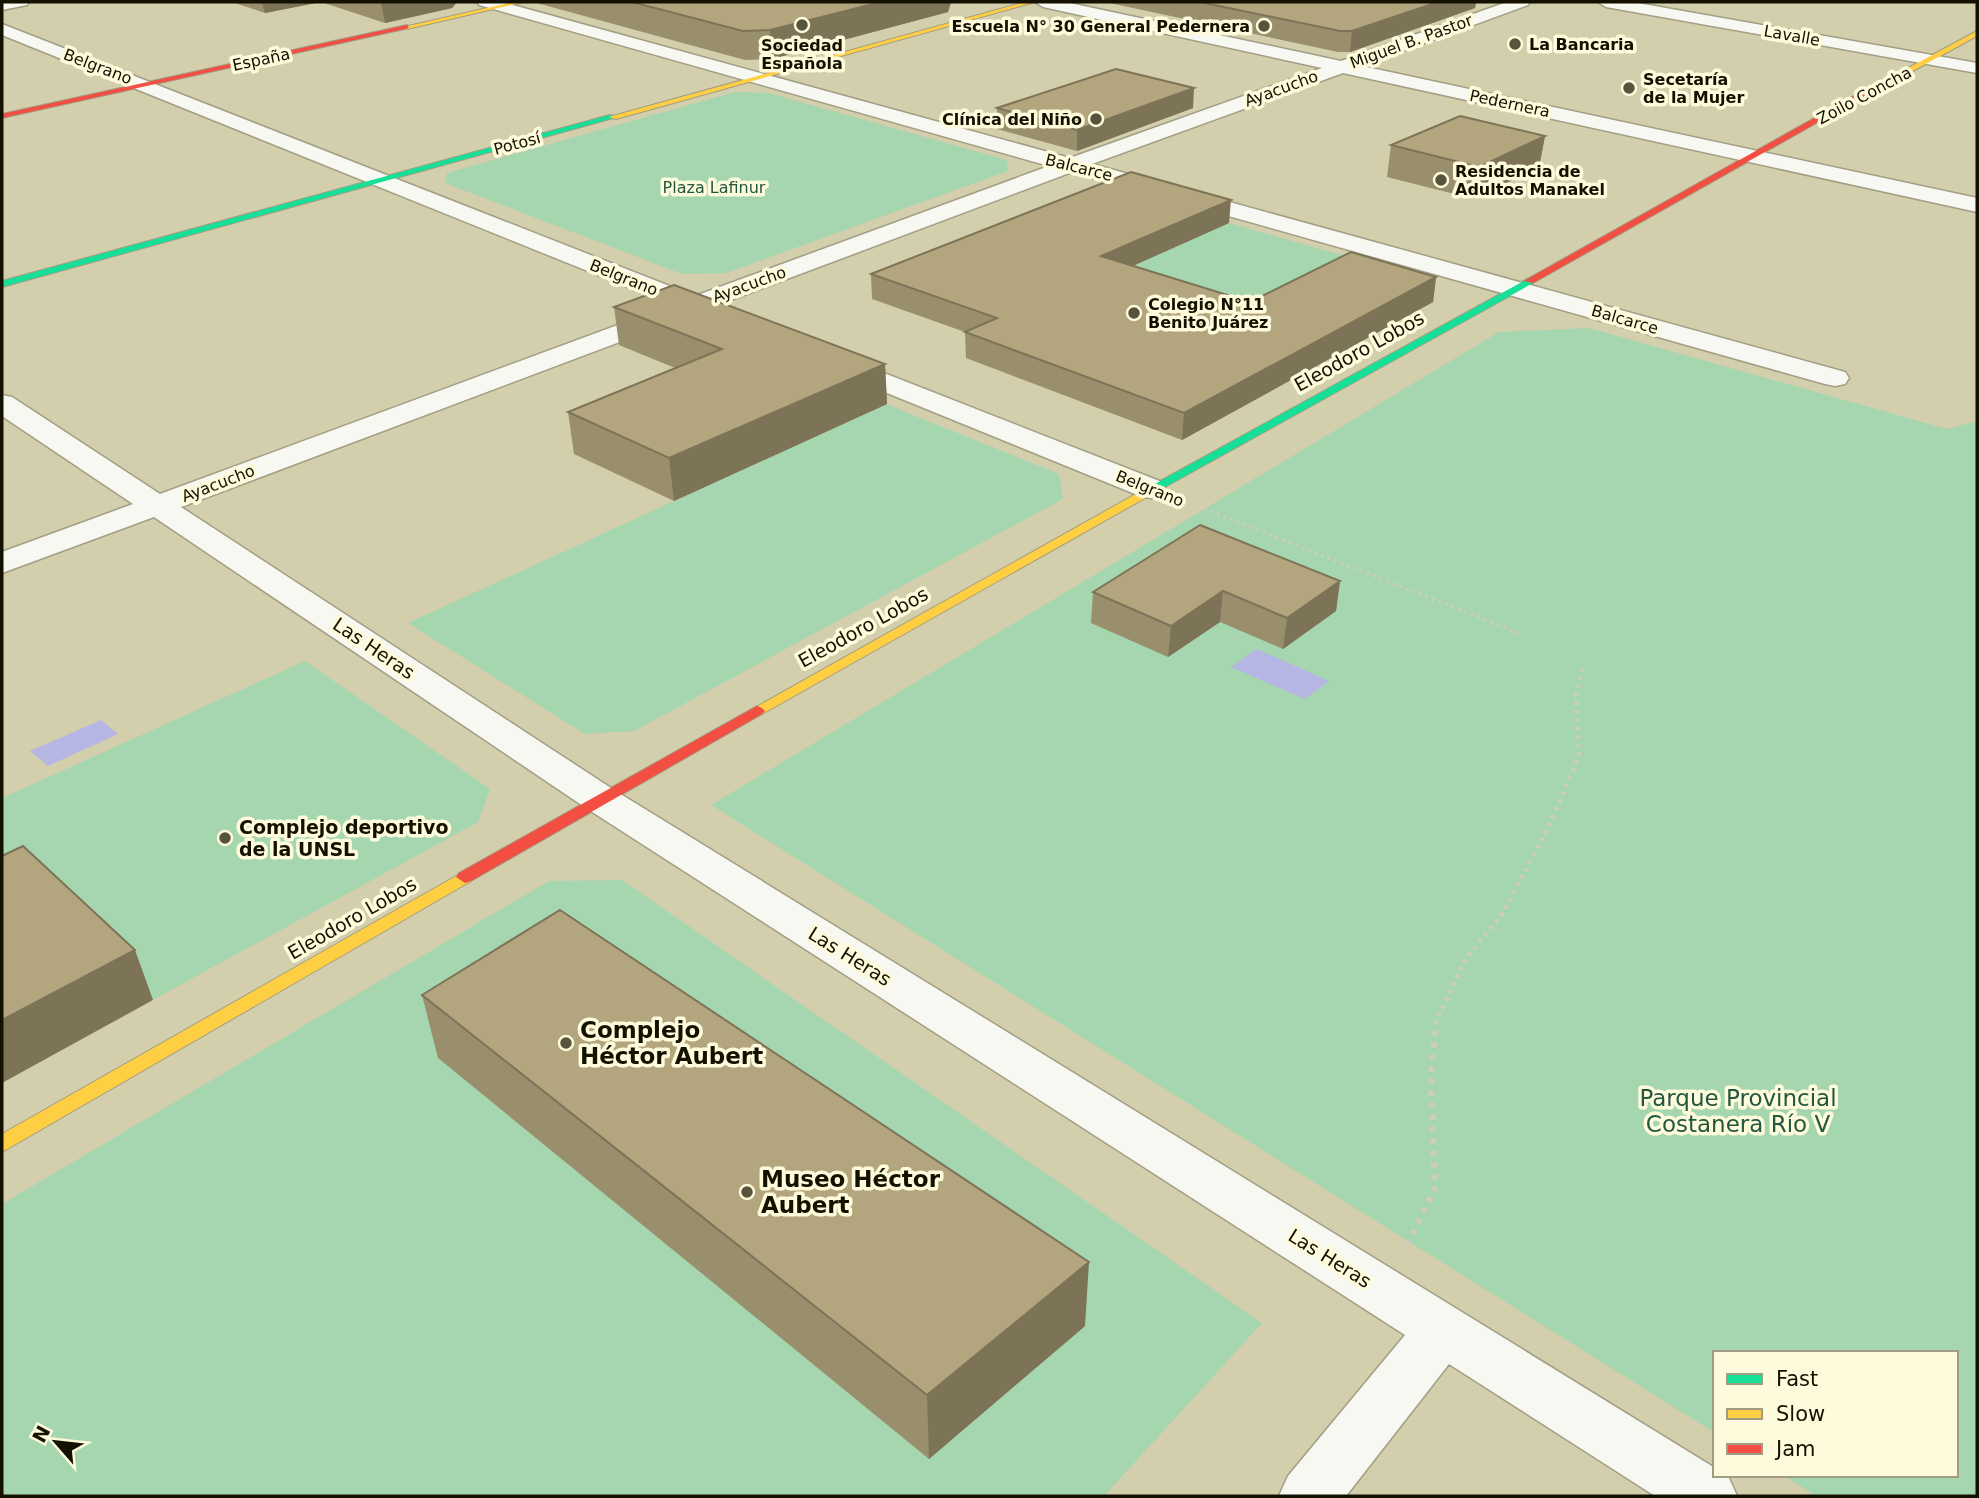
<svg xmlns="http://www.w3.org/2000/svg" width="1979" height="1498" viewBox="0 0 1979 1498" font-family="'DejaVu Sans',sans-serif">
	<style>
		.green { fill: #a6d6af }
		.water { fill: #b6b6e4 }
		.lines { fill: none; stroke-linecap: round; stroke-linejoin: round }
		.street-casing { stroke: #a29e84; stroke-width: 3 }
		.fast-casing { stroke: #a29e84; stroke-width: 2 }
		.slow-casing { stroke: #a29e84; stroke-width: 2 }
		.jam-casing { stroke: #a29e84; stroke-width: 2 }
		.path-far2 { stroke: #cdccc2; stroke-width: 3.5; stroke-dasharray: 2.5 4.5; stroke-linecap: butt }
		.path-far1 { stroke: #cdccc2; stroke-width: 4.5; stroke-dasharray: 3.5 5; stroke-linecap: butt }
		.path { stroke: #cdccc2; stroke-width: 6; stroke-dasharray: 5 7; stroke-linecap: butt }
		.street { fill: #f8f8f3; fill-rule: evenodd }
		.fast { fill: #16e098; fill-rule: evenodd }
		.slow { fill: #ffcf43; fill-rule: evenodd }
		.jam { fill: #f24e42; fill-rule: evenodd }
		.wall { fill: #9a8f6c }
		.shaded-wall { fill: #7d7458 }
		.building { fill: #b3a67e; stroke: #7d7458; stroke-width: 2 }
		.poi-dot { fill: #57533c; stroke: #fefadc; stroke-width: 2.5 }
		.labels { text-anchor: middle; stroke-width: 7; stroke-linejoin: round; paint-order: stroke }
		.far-poi-label { font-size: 16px; font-weight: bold; fill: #141100; stroke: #fefadc; text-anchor: start }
		.far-street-label { font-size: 16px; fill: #141100; stroke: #fefadc }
		.far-park-label { font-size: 16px; fill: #235740; stroke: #fefadc }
		.street-label { font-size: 19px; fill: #141100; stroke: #fefadc }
		.poi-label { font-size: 19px; font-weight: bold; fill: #141100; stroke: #fefadc; text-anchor: start }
		.near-poi-label { font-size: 23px; font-weight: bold; fill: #141100; stroke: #fefadc; text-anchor: start }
		.near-park-label { font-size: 23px; fill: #235740; stroke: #fefadc }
	</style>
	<rect width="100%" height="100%" fill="#d3ceac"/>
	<path class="green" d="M735 92 768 93 1007 160 1008 171 726 273 682 274 445 183 447 173Z
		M1229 223 1373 264 1248 327 1078 273Z
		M1589 328 1947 429 1977 421V1496H1816L1783 1475H1956V1353H1715V1433L711 805 1499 332Z
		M886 404 1059 474 1063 499 634 731 585 734 408 623Z
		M305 661 490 789 478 822 153 1000 2 855V798Z
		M622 880 1262 1323 1104 1496H2V1204L549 881Z"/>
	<path class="water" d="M1257 649 1329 681 1305 699 1231 667Z
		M101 720 118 734 48 766 30 751Z"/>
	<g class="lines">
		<g class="street-casing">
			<path id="street" d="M2 2H29L27 5 2 10Z
				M477 2H502L1070 158 1322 68 1043 7 1035 2H1065L1341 61 1507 2H1530L1528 5 1362 66 1977 198V212L1343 73 1092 164 1845 372 1849 378 1845 384 1835 386 1825 384 1072 172 715 306 717 309 713 314 704 317 694 314 181 507 614 790 1715 1468V1475L1728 1476 1737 1496H1655L1449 1364 1346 1496H1279L1288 1476 1405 1335 586 808 154 517 2 573V552L133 504 2 416V395L12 397 160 494 672 305 2 35V24L695 296 1049 166 479 5Z
				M1598 2H1632L1977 63V73L1606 7Z
				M838 355 1162 482 1166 489 1162 496 1151 498 1140 496 828 369 824 363 828 357Z"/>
		</g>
		<g class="fast-casing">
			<path id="fast" d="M610 115 617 117 2 287V281Z
				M1529 278 1533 279V283L1154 493 1150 494 1144 490Z"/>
		</g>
		<g class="slow-casing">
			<path id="slow" d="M513 2H524L407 29 404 27Z
				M1025 2H1035L616 119 609 117Z
				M1977 31V36L1865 97 1858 95Z
				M1150 486 1154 487V493L762 714 757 716 749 711Z
				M465 871 471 873 474 877 471 881 2 1152V1134Z"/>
		</g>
		<g class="jam-casing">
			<path id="jam" d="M407 25 409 28 2 118V114Z
				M1859 93 1866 95 1533 283 1524 281Z
				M757 706 762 708 765 711 762 714 471 881 465 883 456 877 459 873Z"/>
		</g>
		<path class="path-far2" d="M1204 509 1519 633"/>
		<path class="path-far1" d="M1435 1024 1466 958 1502 914 1547 829 1579 757 1576 696 1583 669"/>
		<path class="path" d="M1407 1245 1435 1188 1431 1078 1436 1023"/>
		<use href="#street" class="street"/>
		<use href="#fast" class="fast"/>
		<use href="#slow" class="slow"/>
		<use href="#jam" class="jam"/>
	</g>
	<path class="wall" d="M232 2H457L452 8 385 23 321 2 265 13Z
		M533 2H951L948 12 772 59 745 60Z
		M1105 2H1476L1475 8 1350 52H1338Z
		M997 108H1193L1077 151 997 129Z
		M1545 136 1539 167 1474 199 1387 177 1391 145Z
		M1229 223 1133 266 1250 302 1436 277 1433 302 1182 440 966 358 965 332 872 299 871 274Z
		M614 307 885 364 887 404 674 501 574 454 568 412 675 368 619 345Z
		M1340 581 1336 611 1283 649 1220 622 1168 657 1091 623 1093 592Z
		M422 995 1085 1326 929 1459 438 1058Z"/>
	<path class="shaded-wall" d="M262 2H321L265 13Z
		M381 2H457L452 8 385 23Z
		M881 2H951L948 12 772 59 770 30Z
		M1438 2H1476L1475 8 1350 52 1352 31Z
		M1194 88 1193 108 1077 151V130Z
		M1545 136 1539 167 1474 199 1479 167Z
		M1231 200 1229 223 1101 280V256Z
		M1436 277 1433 302 1182 440 1184 413Z
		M885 364 887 404 674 501 669 458Z
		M1340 581 1336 611 1283 649 1287 618Z
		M1223 591 1220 622 1168 657 1171 626Z
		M135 950 153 1000 2 1083V1020Z
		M1089 1262 1085 1326 929 1459 927 1395Z"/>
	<path class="building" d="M632 2H881L770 30 743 31Z
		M1200 2H1438L1352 31H1340Z
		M1116 69 1194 88 1077 130 997 108Z
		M1460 116 1545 136 1479 167 1391 145Z
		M1131 172 1231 200 1101 256 1250 302 1351 252 1436 277 1184 413 965 332 997 318 871 274Z
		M674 285 885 364 669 458 568 412 722 349 614 307Z
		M1200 525 1340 581 1287 618 1223 591 1171 626 1093 592Z
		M23 846 135 950 2 1020V856Z
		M560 910 1089 1262 927 1395 422 995Z"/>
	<g class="poi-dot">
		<circle cx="802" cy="25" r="7"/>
		<circle cx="1264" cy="26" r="7"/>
		<circle cx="1515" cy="44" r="7"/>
		<circle cx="1629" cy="88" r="7"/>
		<circle cx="1096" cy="119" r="7"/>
		<circle cx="1441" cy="180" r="7"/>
		<circle cx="1134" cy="313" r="7"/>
		<circle cx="225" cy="838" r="7"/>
		<circle cx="566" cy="1043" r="7"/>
		<circle cx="747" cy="1192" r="7"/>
	</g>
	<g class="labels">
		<g class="far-poi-label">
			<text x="1250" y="32" text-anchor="end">Escuela N° 30 General Pedernera</text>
			<text x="1529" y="50">La Bancaria</text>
			<text x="802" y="51" text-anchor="middle">Sociedad<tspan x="802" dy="18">Española</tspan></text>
			<text x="1643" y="85">Secetaría<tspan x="1643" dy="18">de la Mujer</tspan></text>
			<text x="1082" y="125" text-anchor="end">Clínica del Niño</text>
			<text x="1455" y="177">Residencia de<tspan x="1455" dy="18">Adultos Manakel</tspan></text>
			<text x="1148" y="310">Colegio N°11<tspan x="1148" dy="18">Benito Juárez</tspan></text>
		</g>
		<g class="far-street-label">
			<text transform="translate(1792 35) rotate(10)" y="6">Lavalle</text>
			<text transform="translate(1411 41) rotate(-20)" y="6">Miguel B. Pastor</text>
			<text transform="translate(261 59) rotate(-12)" y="6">España</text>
			<text transform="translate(98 66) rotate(21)" y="6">Belgrano</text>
			<text transform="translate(1281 88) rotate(-20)" y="6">Ayacucho</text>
			<text transform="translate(1864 95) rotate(-28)" y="6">Zoilo Concha</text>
			<text transform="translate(1510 103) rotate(12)" y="6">Pedernera</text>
			<text transform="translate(517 143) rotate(-15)" y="6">Potosí</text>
			<text transform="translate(1079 167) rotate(14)" y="6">Balcarce</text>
			<text transform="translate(624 277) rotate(22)" y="6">Belgrano</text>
			<text transform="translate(749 284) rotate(-20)" y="6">Ayacucho</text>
			<text transform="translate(1625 319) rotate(16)" y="6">Balcarce</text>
			<text transform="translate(218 483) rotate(-21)" y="6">Ayacucho</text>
			<text transform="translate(1150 488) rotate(22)" y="6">Belgrano</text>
		</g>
		<g class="far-park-label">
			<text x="714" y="193">Plaza Lafinur</text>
		</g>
		<g class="street-label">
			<text transform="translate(1359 351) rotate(-29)" y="7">Eleodoro Lobos</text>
			<text transform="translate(863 627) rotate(-29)" y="7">Eleodoro Lobos</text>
			<text transform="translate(374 648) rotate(34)" y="7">Las Heras</text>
			<text transform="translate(352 918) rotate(-30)" y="7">Eleodoro Lobos</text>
			<text transform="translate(850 956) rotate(32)" y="7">Las Heras</text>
			<text transform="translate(1330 1258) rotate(32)" y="7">Las Heras</text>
		</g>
		<g class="poi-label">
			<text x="239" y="834">Complejo deportivo<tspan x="239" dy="22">de la UNSL</tspan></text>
		</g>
		<g class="near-poi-label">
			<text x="580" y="1038">Complejo<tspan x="580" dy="26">Héctor Aubert</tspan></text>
			<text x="761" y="1187">Museo Héctor<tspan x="761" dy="26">Aubert</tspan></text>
		</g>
		<g class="near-park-label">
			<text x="1738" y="1106">Parque Provincial<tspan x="1738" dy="26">Costanera Río V</tspan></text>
		</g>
	</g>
	<rect width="1979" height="1498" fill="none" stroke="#141100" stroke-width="7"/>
	<rect x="1713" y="1351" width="245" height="126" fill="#fefadc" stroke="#a09d84" stroke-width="2"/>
	<rect x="1727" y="1374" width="35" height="10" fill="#16e098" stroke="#a09d84" stroke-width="2"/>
	<text x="1776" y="1386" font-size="21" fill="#141100">Fast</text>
	<rect x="1727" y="1409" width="35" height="10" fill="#ffcf43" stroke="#a09d84" stroke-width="2"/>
	<text x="1776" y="1421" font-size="21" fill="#141100">Slow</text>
	<rect x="1727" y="1444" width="35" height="10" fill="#f24e42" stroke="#a09d84" stroke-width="2"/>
	<text x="1776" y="1456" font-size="21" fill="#141100">Jam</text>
	<g transform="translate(56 1442) rotate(298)" stroke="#fefadc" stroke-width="5" paint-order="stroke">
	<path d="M0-5L12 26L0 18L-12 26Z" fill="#141100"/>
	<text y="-10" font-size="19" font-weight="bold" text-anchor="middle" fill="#141100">N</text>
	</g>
</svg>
